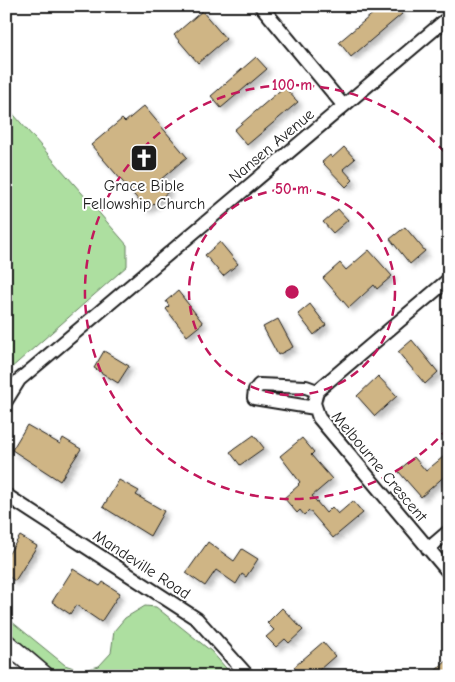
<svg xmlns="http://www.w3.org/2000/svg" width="455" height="682" viewBox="0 0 455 682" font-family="'Comic Neue',sans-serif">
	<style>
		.green { fill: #addfa0; stroke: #647e5e }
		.building { fill: #cfb585; stroke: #1c1c1c; filter: url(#shadow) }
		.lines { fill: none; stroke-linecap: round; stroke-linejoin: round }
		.street-casing { stroke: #1c1c1c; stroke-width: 16 }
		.secondary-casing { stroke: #1c1c1c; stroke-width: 21 }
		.street { stroke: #fff; stroke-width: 12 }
		.secondary { stroke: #fff; stroke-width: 18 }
		.ring { fill: none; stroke: #c2185b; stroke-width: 2.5; stroke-dasharray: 9 6 }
		.labels { text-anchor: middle; stroke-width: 4; stroke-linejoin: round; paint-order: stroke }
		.street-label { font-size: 16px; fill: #1c1c1c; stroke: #fff }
		.poi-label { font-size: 16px; fill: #1c1c1c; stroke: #fff }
		.centre { fill: #c2185b; stroke: #fff; stroke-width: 2.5 }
		.ring-label { font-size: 15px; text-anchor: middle; font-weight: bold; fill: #c2185b; stroke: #fff; stroke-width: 4; stroke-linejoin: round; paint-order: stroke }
	</style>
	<defs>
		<filter id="shadow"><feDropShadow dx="4" dy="4" stdDeviation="2.5" flood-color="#0004"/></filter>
	</defs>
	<rect width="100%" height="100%" fill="#fff"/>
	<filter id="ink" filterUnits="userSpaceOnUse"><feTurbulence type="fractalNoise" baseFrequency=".02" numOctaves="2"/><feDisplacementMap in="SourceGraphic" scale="10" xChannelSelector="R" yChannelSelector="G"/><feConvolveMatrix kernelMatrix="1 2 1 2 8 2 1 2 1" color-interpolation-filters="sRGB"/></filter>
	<g filter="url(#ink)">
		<path class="green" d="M8 108 127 245V266L10 369 6 367V110Z
			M145 606 156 607 211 651 233 676H56L6 631V617L65 665 82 671 99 666 111 653 114 631 125 618Z"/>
		<path class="building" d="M382 6H396L402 14 351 57 339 42Z
			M202 11 226 39 198 63 174 35Z
			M256 57 267 69 221 108 211 96Z
			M284 87 298 102 247 145 234 130Z
			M144 106 187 157 160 180 169 191 147 210 91 145 122 119 125 122Z
			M344 147 355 159 343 169 353 180 346 187 322 162 330 155 332 158Z
			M338 209 348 220 333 233 323 222Z
			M405 227 425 251 410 264 390 239Z
			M220 242 238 264 223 276 205 255Z
			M369 250 392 276 377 289 374 285 349 308 323 278 340 263 346 270Z
			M178 291 203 323 187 336 166 309 169 306 166 301Z
			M310 304 326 325 314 335 298 314Z
			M278 319 293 347 278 355 263 327Z
			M412 340 438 372 425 384 398 352Z
			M104 351 129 366 118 383 94 368Z
			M378 376 397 396 375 416 357 396Z
			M27 425 60 444 63 438 81 449 60 481 12 450Z
			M254 435 264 448 240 465 230 452Z
			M302 438 314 452 311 455 332 479 312 496 326 513 332 507 338 514 353 501 363 513 333 538 309 510 304 515 300 510 297 513 284 498 299 485 298 484 300 482 280 456Z
			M449 452V472L421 497 398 471 414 457 426 471Z
			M119 480 139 491 136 495 164 511 150 536 103 507Z
			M20 536 37 546 15 581 6 575V558Z
			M208 542 234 561 242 549 258 559 246 577 242 574 236 584 216 570 205 586 186 573Z
			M73 569 100 586 103 582 120 593 101 622 76 605 70 614 52 602Z
			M282 608 303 630 289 643 285 639 276 647 266 637 274 630 267 623Z
			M323 642 335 656 319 670 324 676H302L294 667Z
			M449 659V676H429Z"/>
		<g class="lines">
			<g class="street-casing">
				<path id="street" d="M261 6 343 105
					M449 279 317 391 314 403 319 418 449 573
					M6 401 19 380 449 17
					M315 408 254 398 255 390 259 385 306 387 317 391
					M6 495 197 619 248 676
					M428 549 449 531"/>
			</g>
			<g class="secondary-casing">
				<path id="secondary" d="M6 643 45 676"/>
			</g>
			<use href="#street" class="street"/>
			<use href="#secondary" class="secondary"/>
		</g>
	</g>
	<g class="ring">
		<circle cx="292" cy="292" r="103"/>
		<path d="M448 428A207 207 0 1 1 448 156"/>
	</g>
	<defs>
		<g id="church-square" transform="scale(1.4375)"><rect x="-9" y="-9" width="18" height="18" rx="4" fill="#1c1c1c" stroke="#fff"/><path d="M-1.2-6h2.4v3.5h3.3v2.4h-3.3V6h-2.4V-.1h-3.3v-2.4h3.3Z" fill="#fff"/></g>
	</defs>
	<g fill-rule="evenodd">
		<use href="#church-square" x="144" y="158"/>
	</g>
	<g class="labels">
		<g class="street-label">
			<text transform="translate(271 145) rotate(-40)" y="6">Nansen Avenue</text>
			<text transform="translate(380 466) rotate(50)" y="6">Melbourne Crescent</text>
			<text transform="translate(142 564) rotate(33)" y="6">Mandeville Road</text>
		</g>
		<g class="poi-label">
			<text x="144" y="191">Grace Bible<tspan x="144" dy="18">Fellowship Church</tspan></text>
		</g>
	</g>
	<circle cx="292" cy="292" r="8" class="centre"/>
	<g class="ring-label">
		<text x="292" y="90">100 m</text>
		<text x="292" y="194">50 m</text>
	</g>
	<rect width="455" height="682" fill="none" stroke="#fff" stroke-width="25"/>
	<rect x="12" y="12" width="430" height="657" fill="none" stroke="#1c1c1c" stroke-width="2" filter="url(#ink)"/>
</svg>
